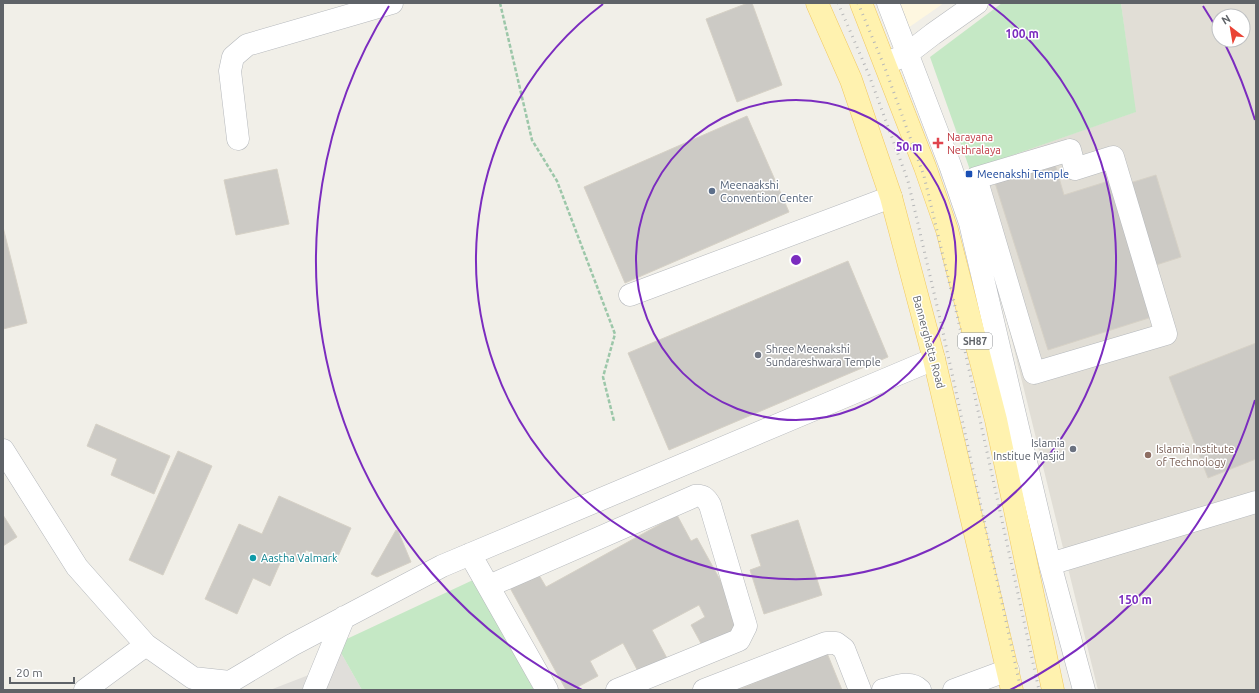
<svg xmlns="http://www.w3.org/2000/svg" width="1259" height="693" viewBox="0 0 1259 693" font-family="Ubuntu,sans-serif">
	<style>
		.commercial { fill: #fef7e0 }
		.industrial { fill: #e0deda }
		.education { fill: #e1ded6; fill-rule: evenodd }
		.green { fill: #c5e8c5 }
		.building { fill: #cccac5; stroke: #d6d1c6 }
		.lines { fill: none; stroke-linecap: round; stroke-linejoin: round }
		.minor-casing { stroke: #b5b8bc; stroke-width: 23 }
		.major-casing { stroke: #f2c960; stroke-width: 23 }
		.path { stroke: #9cc7a9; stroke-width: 2.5; stroke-dasharray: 4 2; stroke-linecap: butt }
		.minor { stroke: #fff; stroke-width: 22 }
		.major { stroke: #fff2af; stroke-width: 22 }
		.rail { stroke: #b6b7b8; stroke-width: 3; stroke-dasharray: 1 5; stroke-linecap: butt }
		.ring { fill: none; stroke: #7b2cbf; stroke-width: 2 }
		.health-dot { fill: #e0444e; stroke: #fff; stroke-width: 1.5 }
		.transit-dot { fill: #1a4fb4; stroke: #fff; stroke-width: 1.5 }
		.service-dot { fill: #5c6f8a; stroke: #fff; stroke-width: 1.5 }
		.worship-dot { fill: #6b7280; stroke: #fff; stroke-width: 1.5 }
		.education-dot { fill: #8d6e63; stroke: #fff; stroke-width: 1.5 }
		.culture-dot { fill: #0f9aa8; stroke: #fff; stroke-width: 1.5 }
		.labels { text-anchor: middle; stroke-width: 3; stroke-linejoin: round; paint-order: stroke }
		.shield { fill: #fff; stroke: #8f9295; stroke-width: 1 }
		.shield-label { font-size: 10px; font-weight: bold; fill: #5f6368 }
		.health-label { font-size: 11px; fill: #be3a42; stroke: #fff; text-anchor: start }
		.transit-label { font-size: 11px; fill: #164399; stroke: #fff; text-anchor: start }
		.service-label { font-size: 11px; fill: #4e5e75; stroke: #fff; text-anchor: start }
		.street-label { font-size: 11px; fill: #5f6368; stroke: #fff }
		.worship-label { font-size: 11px; fill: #5b616d; stroke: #fff; text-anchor: start }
		.education-label { font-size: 11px; fill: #785e54; stroke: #fff; text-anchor: start }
		.culture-label { font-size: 11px; fill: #0d838f; stroke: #fff; text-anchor: start }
		.centre { fill: #7b2cbf; stroke: #fff; stroke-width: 2 }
		.ring-label { font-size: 12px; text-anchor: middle; font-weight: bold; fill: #7b2cbf; stroke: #fff; stroke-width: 3; stroke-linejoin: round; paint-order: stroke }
	</style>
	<rect width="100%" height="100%" fill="#f1efe8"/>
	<path class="commercial" d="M898 3H944L908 28Z"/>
	<path class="industrial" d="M336 644 362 690H270L319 671Z"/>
	<path class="education" d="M1121 3H1256V690H1098L970 170 1135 112ZM1219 16H1243V40H1219Z"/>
	<path class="green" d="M1002 3H1121L1136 112 970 170 930 57Z
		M473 580 534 690H362L336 644Z"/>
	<path class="building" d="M748 3H752L782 85 737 102 706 19Z
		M747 116 789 212 625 283 584 187Z
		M1055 164 1064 195 1112 180 1155 316 1048 350 995 183Z
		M277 169 289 224 236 235 224 180Z
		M1156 175 1181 257 1156 265 1130 183Z
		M3 227 27 323 3 329Z
		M848 261 888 357 669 450 628 353Z
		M1256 343V459L1208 478 1169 377Z
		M96 424 170 456 154 494 111 475 117 459 87 446Z
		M178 451 212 466 163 575 129 560Z
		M279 496 351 528 335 563 306 550 301 562 284 554 270 586 253 578 237 614 205 599 239 524 262 534Z
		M3 515 17 537 3 546Z
		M677 515 691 541 697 538 734 605 728 608 739 628 703 647 691 625 705 617 699 605 652 630 669 662 641 677 623 643 590 661 598 676 572 690H566L509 586 536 570 546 587Z
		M798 520 822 595 764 614 750 570 761 566 751 535Z
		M396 530 398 531 411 562 377 577 371 574Z
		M827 653 842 690H737Z"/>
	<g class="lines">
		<g class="minor-casing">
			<path id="minor" d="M888 3 950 165 970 223 1050 564 1084 690
				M894 60 907 54 933 34 977 3
				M238 139 230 71 233 57 247 45 392 3
				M970 223 988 218 1034 373 1166 334 1113 157 1075 169 1070 150 976 178 988 218
				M630 295 891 197
				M3 450 77 567 146 645 193 678 230 682 292 645 442 566 934 359
				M470 554 547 690
				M1050 564 1256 502
				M489 586 695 496C703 495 706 498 710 505L746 626 739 640 617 690
				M85 690 146 645
				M314 690 344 617
				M704 690 826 643H836L844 649 860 690
				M883 690C895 687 910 680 920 690
				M954 690 1008 670"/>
		</g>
		<g class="major-casing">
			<path id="major" d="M817 3 851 80 891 197 934 359 1012 690
				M861 3 925 167 947 230 996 420 1053 690"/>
		</g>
		<path class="path" d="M500 3 532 140 557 181 615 334 603 377 614 421"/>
		<use href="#minor" class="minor"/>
		<use href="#major" class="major"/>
		<path class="rail" d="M838 3 869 75 908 181 941 323 1021 690
			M858 3 885 68 924 176 958 319 1039 690"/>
	</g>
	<g class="ring">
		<circle cx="796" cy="260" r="160"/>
		<path d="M989 4A320 320 0 1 1 603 4"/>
		<path d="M1255 400A480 480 0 0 1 1010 690M582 690A480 480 0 0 1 389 6M1203 6A480 480 0 0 1 1218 31M1224 42A480 480 0 0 1 1255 120"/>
	</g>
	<path class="health-dot" d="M936 137h4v4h4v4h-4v4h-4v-4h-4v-4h4z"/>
	<rect class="transit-dot" x="965" y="170" width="8" height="8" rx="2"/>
	<circle class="service-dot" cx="712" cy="191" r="4"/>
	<g class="worship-dot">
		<circle cx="758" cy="355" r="4"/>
		<circle cx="1073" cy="449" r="4"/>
	</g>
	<circle class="education-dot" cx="1148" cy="455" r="4"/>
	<circle class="culture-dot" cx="253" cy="558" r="4"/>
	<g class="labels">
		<rect class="shield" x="958" y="333" width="34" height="16" rx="3"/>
		<g class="shield-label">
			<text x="975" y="345">SH87</text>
		</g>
		<g class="health-label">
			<text x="947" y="141">Narayana<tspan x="947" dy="13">Nethralaya</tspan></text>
		</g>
		<g class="transit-label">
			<text x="977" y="178">Meenakshi Temple</text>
		</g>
		<g class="service-label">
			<text x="720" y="189">Meenaakshi<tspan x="720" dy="13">Convention Center</tspan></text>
		</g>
		<g class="street-label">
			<text transform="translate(929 342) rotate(75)" y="4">Bannerghatta Road</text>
		</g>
		<g class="worship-label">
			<text x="766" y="353">Shree Meenakshi<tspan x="766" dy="13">Sundareshwara Temple</tspan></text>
			<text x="1065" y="447" text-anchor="end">Islamia<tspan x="1065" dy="13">Institue Masjid</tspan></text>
		</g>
		<g class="education-label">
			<text x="1156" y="453">Islamia Institute<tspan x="1156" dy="13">of Technology</tspan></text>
		</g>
		<g class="culture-label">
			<text x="261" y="562">Aastha Valmark</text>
		</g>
	</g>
	<circle cx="796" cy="260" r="6" class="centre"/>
	<g class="ring-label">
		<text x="1022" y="38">100 m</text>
		<text x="909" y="151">50 m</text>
		<text x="1135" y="604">150 m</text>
	</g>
	<rect width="1259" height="693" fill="none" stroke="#5f6368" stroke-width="8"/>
	<g transform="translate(1231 28) rotate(329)"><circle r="19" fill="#ffffff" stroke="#bfc1c3"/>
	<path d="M0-3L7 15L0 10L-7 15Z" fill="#ea4335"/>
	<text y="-6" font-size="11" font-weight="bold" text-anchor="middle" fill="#5f6368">N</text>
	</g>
	<path d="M10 677v6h64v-6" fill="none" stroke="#5f6368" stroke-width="2"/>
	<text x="16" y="677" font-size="12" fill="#5f6368" stroke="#ffffff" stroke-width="3" paint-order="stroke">20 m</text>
</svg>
